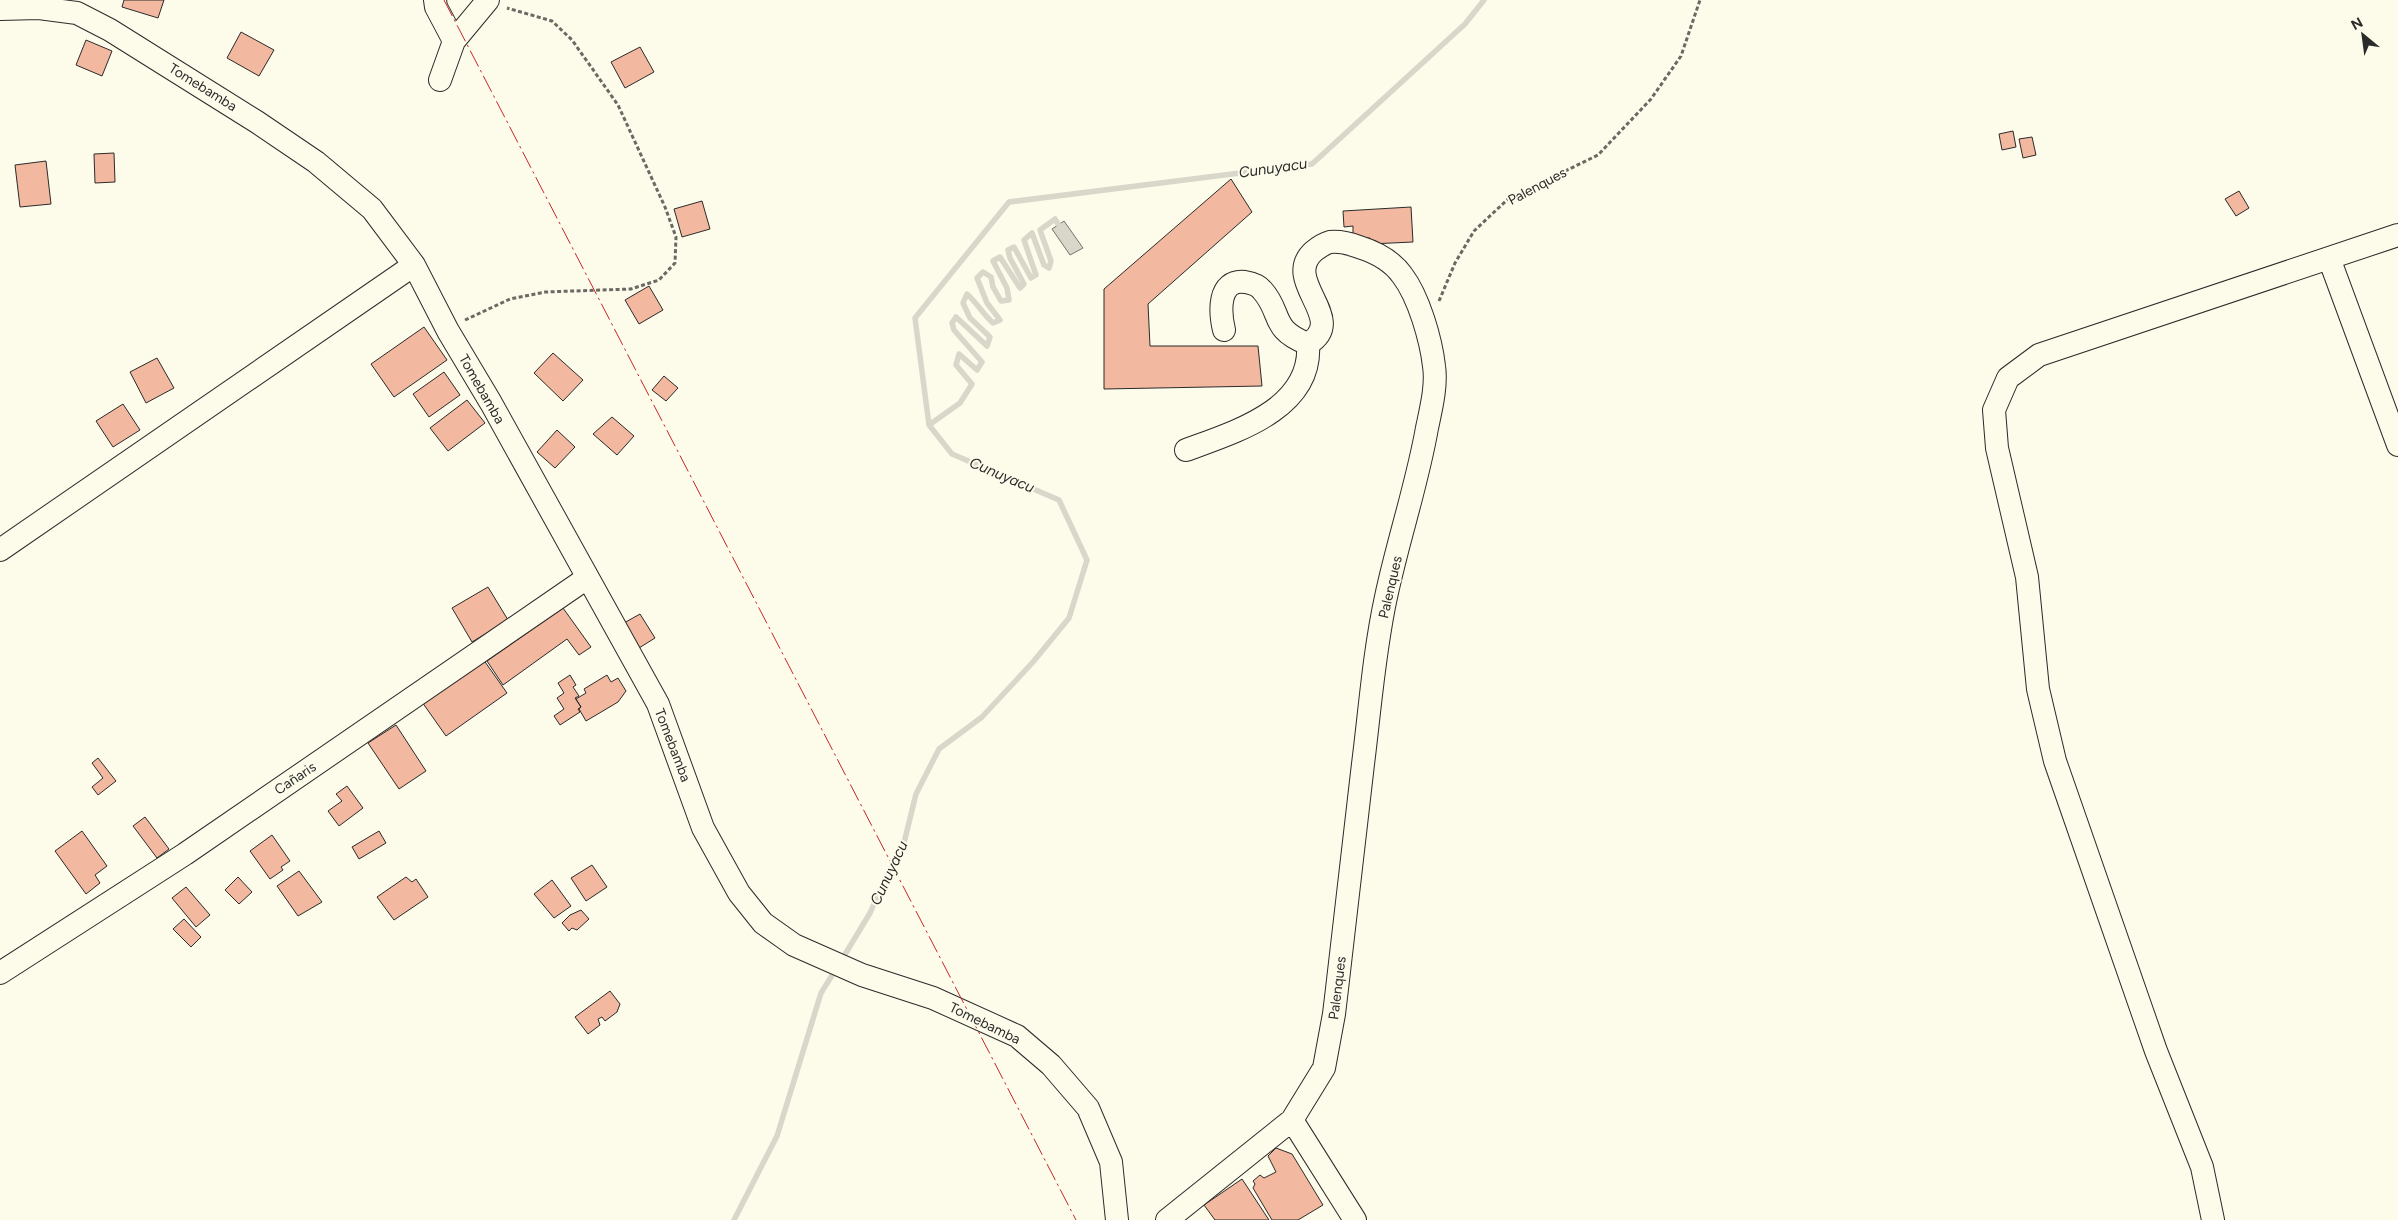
<svg xmlns="http://www.w3.org/2000/svg" width="2398" height="1220" viewBox="0 0 2398 1220" font-family="Figtree,sans-serif">
	<style>
		.water { fill: #d8d7c9; stroke: #74746e }
		.lines { fill: none; stroke-linecap: round; stroke-linejoin: round }
		.stream { stroke: #d8d7c9; stroke-width: 5.5 }
		.building { fill: #f2b8a0; stroke: #2b2b2b }
		.minor-casing { stroke: #2b2b2b; stroke-width: 24 }
		.path { stroke: #6a6964; stroke-width: 3; stroke-dasharray: 4 2.5; stroke-linecap: butt }
		.minor { stroke: #fdfbea; stroke-width: 22 }
		.power { stroke: #c62828; stroke-width: 1; stroke-dasharray: 18 4 2.5 4; stroke-linecap: butt }
		.labels { text-anchor: middle; stroke-width: 4; stroke-linejoin: round; paint-order: stroke }
		.street-label { font-size: 14px; fill: #2b2b2b; stroke: #fdfbea }
		.water-label { font-size: 15px; font-style: italic; fill: #2b2b2b; stroke: #fdfbea }
	</style>
	<rect width="100%" height="100%" fill="#fdfbea"/>
	<path class="water" d="M1064 221 1083 248 1070 255 1052 229Z"/>
	<g class="lines">
		<path class="stream" d="M929 425 960 403 972 384 956 365 959 354 977 370 982 362 954 330 952 323 956 317 987 346 990 337 970 318 963 303 967 294C977 303 983 314 993 323L1000 320 987 303 977 278 983 272 991 277 993 287 1001 301 1009 300 1007 288 993 261 1000 257 1020 288 1024 284 1010 258 1008 250 1014 247 1031 278 1036 275 1024 240 1032 233 1044 265 1049 268 1051 261 1040 230 1055 219 1058 224
			M841 961 870 913 886 876 902 851 916 794 939 749 982 717 1033 662 1069 618 1087 560 1059 500 952 454 929 425 915 318 1009 202 1312 164 1465 24 1484 0
			M734 1220 777 1136 821 993 836 969"/>
	</g>
	<path class="building" d="M124 0H164L158 18 122 7Z
		M241 32 274 50 259 76 227 58Z
		M86 40 112 51 102 76 76 65Z
		M640 47 654 72 625 88 611 62Z
		M2013 131 2016 147 2002 150 1999 134Z
		M2032 137 2036 155 2023 158 2019 139Z
		M114 153 115 182 95 183 94 154Z
		M46 161 51 204 20 207 15 165Z
		M1231 179 1252 212 1148 304 1150 346H1258L1262 386 1104 389V289Z
		M2239 191 2249 208 2236 216 2225 199Z
		M702 201 710 229 682 237 674 209Z
		M1411 207 1413 242 1370 244V238L1353 239V226L1344 227 1343 211Z
		M649 286 663 310 639 324 625 300Z
		M424 327 447 360 394 397 371 364Z
		M553 353 583 380 563 401 534 373Z
		M157 358 174 388 146 403 130 372Z
		M444 372 460 395 429 417 413 394Z
		M664 376 678 388 666 401 652 390Z
		M467 400 485 423 448 451 430 428Z
		M123 404 140 430 113 447 96 421Z
		M612 417 634 436 617 455 593 434Z
		M557 430 575 447 555 468 537 452Z
		M488 587 508 620 472 642 452 608Z
		M563 608 591 647 579 655 567 639 503 685 487 661Z
		M640 614 655 638 639 648 624 623Z
		M483 659 507 693 446 736 422 702Z
		M570 675 576 685 573 687 579 696 575 698 581 707 578 709 580 712 560 725 554 716 564 709 557 698 564 693 558 683Z
		M607 675 611 682 618 678 626 691 618 702 586 721 579 709 581 707 576 699 586 693 584 689Z
		M396 725 426 771 399 789 368 743Z
		M98 758 116 781 98 795 92 787 103 778 92 763Z
		M347 786 363 808 339 826 328 811 342 801 336 794Z
		M145 817 169 849 157 858 133 826Z
		M82 831 107 866 95 875 100 883 86 894 55 851Z
		M379 831 386 843 359 859 352 847Z
		M272 835 290 861 281 867 283 870 270 879 250 851Z
		M592 865 607 887 586 901 571 878Z
		M299 871 322 902 298 916 277 886Z
		M238 877 252 892 239 904 225 890Z
		M406 877 412 882 416 879 428 897 394 920 377 897Z
		M552 880 571 906 554 918 534 894Z
		M186 887 210 915 196 927 172 898Z
		M581 910 589 919 577 930 572 928 569 931 562 923 570 915Z
		M184 919 201 937 191 947 173 929Z
		M610 991 620 1004 617 1012 605 1021 602 1017 598 1019 600 1025 588 1034 575 1017Z
		M1276 1148 1292 1154 1323 1205 1298 1220H1272L1253 1188 1255 1184 1253 1181 1260 1175 1264 1178 1276 1172 1268 1156Z
		M1242 1179 1269 1220H1215L1204 1205Z"/>
	<g class="lines">
		<g class="minor-casing">
			<path id="minor" d="M435 0 436 7 454 41
				M0 9 39 8 77 13 110 30 257 122 316 162 372 209 414 265 448 331 491 403 658 704 703 828 739 893 763 923 794 945 862 975 933 998 1017 1036 1051 1065 1088 1108 1111 1162 1117 1220
				M440 80 454 41 488 0
				M2329 258 2398 445
				M1186 450C1235 432 1313 409 1308 344
				M0 550 414 265
				M0 973 185 854 587 578
				M1292 1120 1355 1220
				M1167 1220 1292 1120 1324 1068 1334 1014C1344 931 1353 848 1363 764 1370 709 1374 652 1386 597 1398 540 1417 485 1427 428 1431 409 1437 385 1434 366 1431 340 1419 297 1402 275 1392 261 1375 252 1359 247 1351 244 1339 241 1330 242 1323 244 1319 247 1314 251 1280 281 1350 319 1308 344 1269 329 1283 313 1262 290 1258 285 1251 283 1245 282 1217 279 1220 313 1224 330
				M2213 1220 2202 1167 2156 1051 2055 761 2038 689 2027 577 1997 448 1994 410 2008 378 2039 355 2398 235"/>
		</g>
		<path class="path" d="M1439 301 1455 263 1474 231 1508 199 1598 155 1651 99 1681 56 1700 0
			M465 320 510 299 545 292 631 289 659 280 675 263 676 237 665 207 618 105 572 40 552 21 507 8"/>
		<use href="#minor" class="minor"/>
		<path class="power" d="M444 0 1076 1220"/>
	</g>
	<g class="labels">
		<g class="street-label">
			<text transform="translate(203 87) rotate(32)" y="5">Tomebamba</text>
			<text transform="translate(1537 186) rotate(-28)" y="5">Palenques</text>
			<text transform="translate(482 389) rotate(60)" y="5">Tomebamba</text>
			<text transform="translate(1390 587) rotate(-77)" y="5">Palenques</text>
			<text transform="translate(673 745) rotate(69)" y="5">Tomebamba</text>
			<text transform="translate(295 778) rotate(-34)" y="5">Cañaris</text>
			<text transform="translate(1337 988) rotate(-83)" y="5">Palenques</text>
			<text transform="translate(985 1023) rotate(26)" y="5">Tomebamba</text>
		</g>
		<g class="water-label">
			<text transform="translate(1273 168) rotate(-8)" y="5">Cunuyacu</text>
			<text transform="translate(1002 475) rotate(23)" y="5">Cunuyacu</text>
			<text transform="translate(889 873) rotate(-65)" y="5">Cunuyacu</text>
		</g>
	</g>
	<g transform="translate(2363 35) rotate(331)" stroke="#fdfbea" stroke-width="4" paint-order="stroke">
	<path d="M0-4L9 19L0 12L-9 19Z" fill="#2b2b2b"/>
	<text y="-8" font-size="14" font-weight="bold" text-anchor="middle" fill="#2b2b2b">N</text>
	</g>
</svg>
